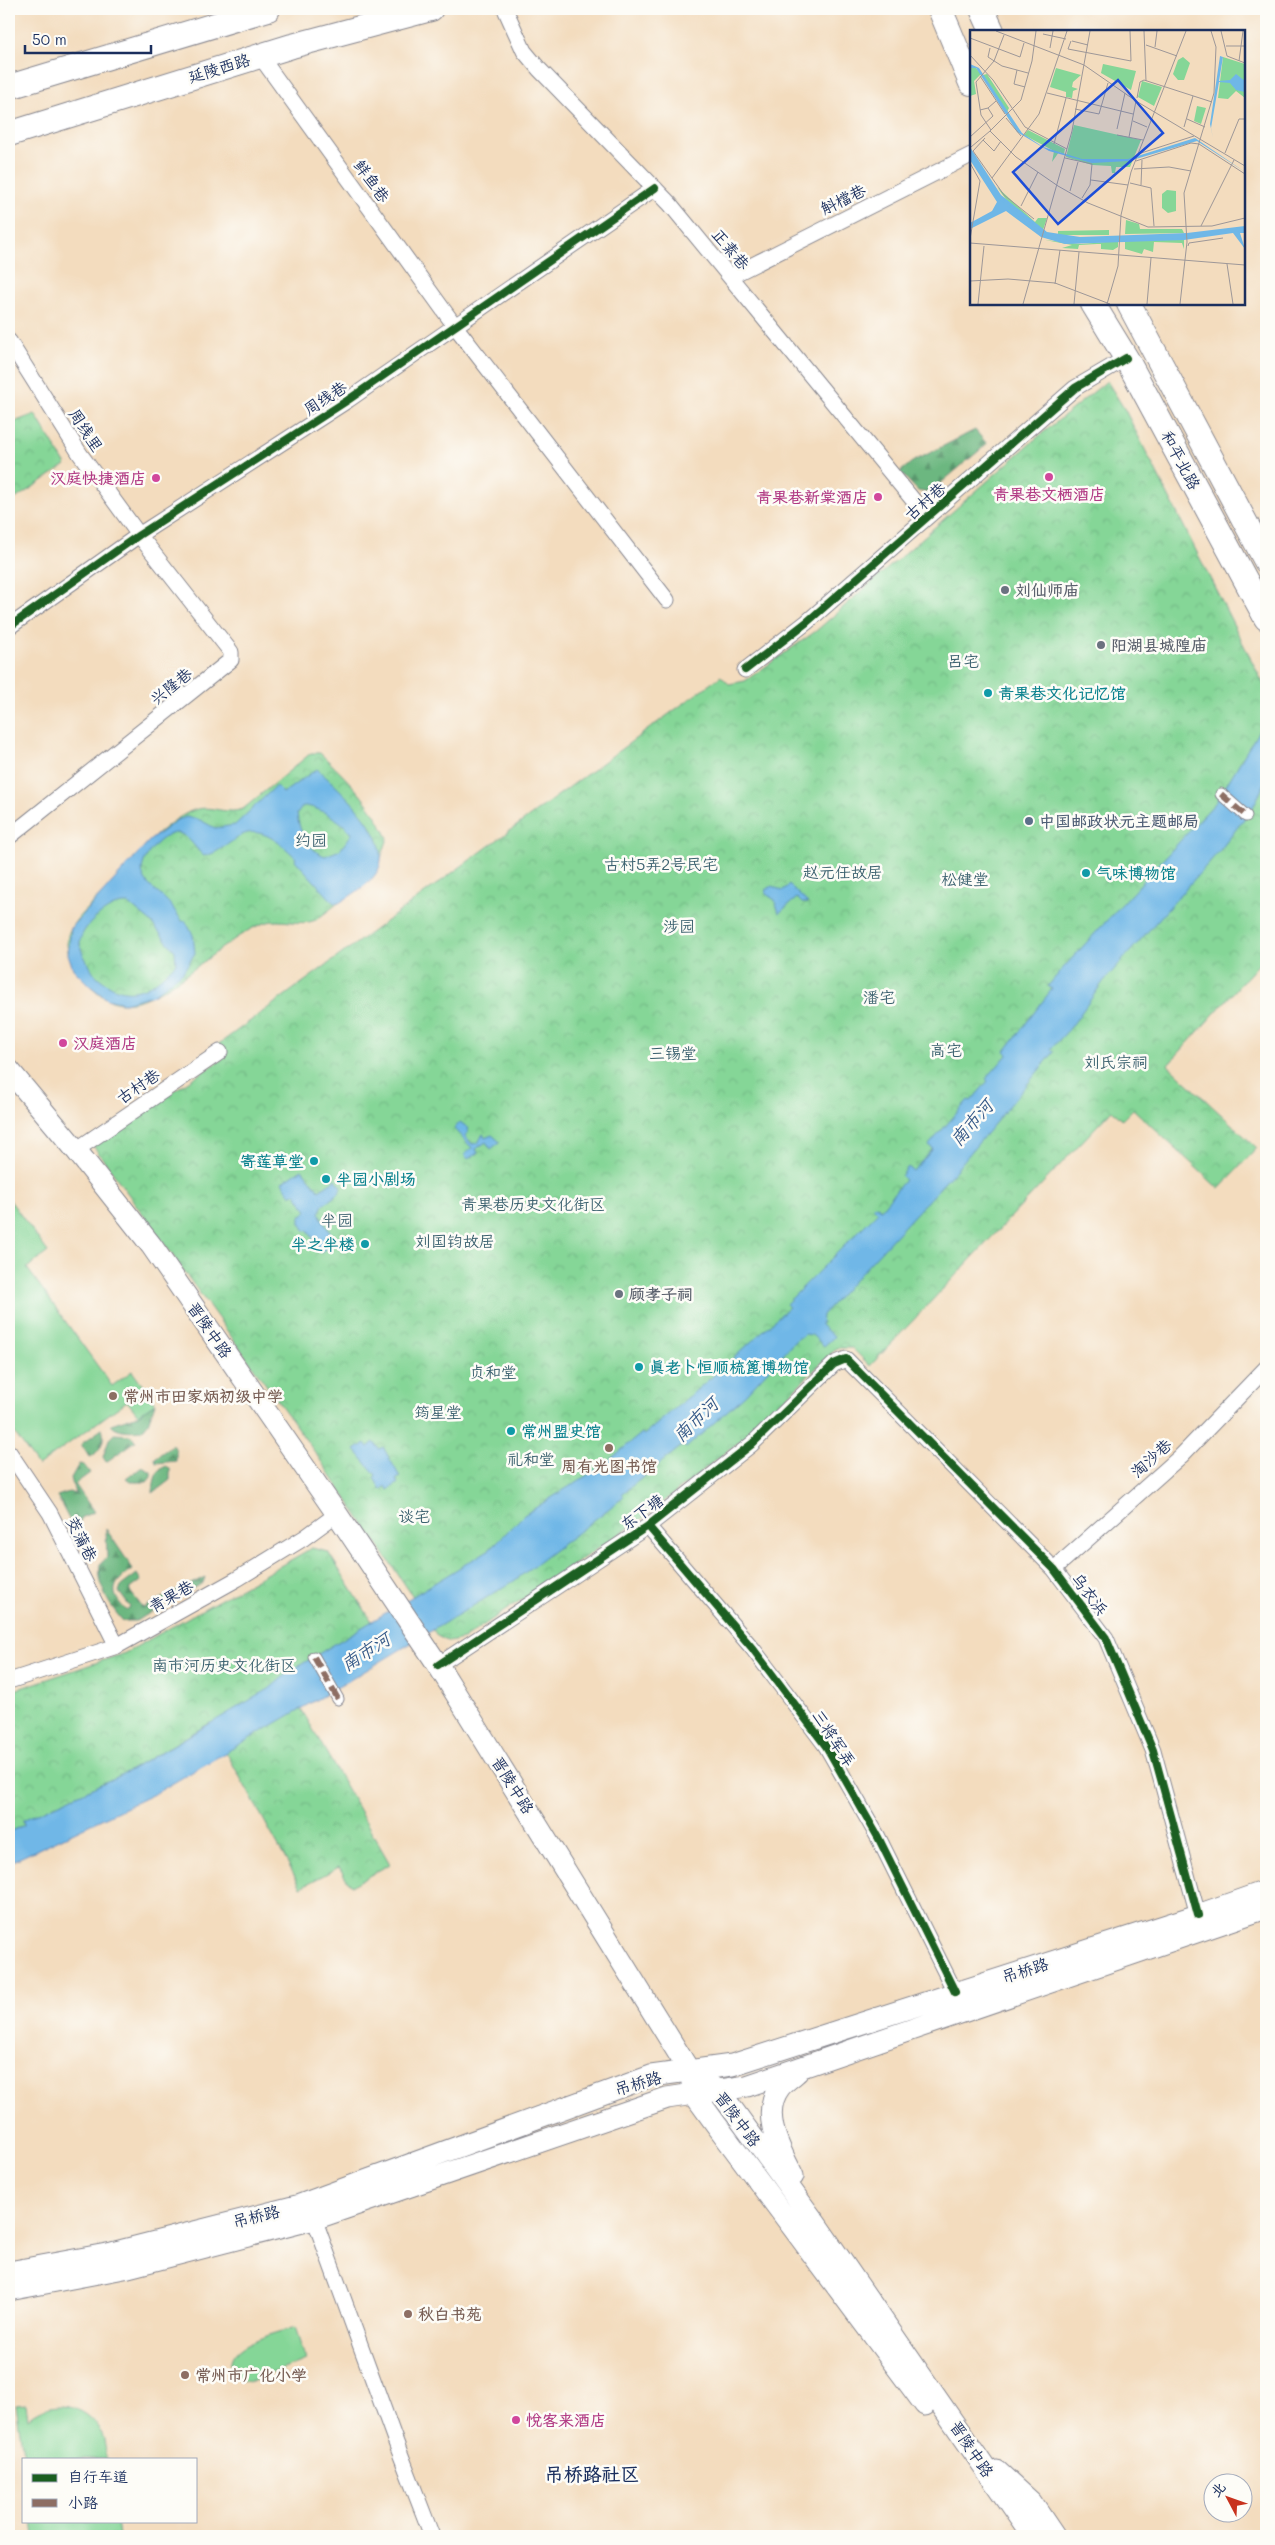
<svg xmlns="http://www.w3.org/2000/svg" width="1275" height="2545" font-family="Mali,'LXGW WenKai TC',sans-serif">
	<style>
		.grass { fill: #85d697; stroke: #50827a }
		.forest { fill: url(#forest-firs); stroke: #44736f }
		.park { fill: url(#park-crowns); stroke: #50827a }
		.water { fill: #6fb7e7; stroke: #4573a2; fill-rule: evenodd }
		.lines { fill: none; stroke-linecap: round; stroke-linejoin: round }
		.pedestrian-casing { stroke: #87868e; stroke-width: 13 }
		.minor-casing { stroke: #87868e; stroke-width: 17 }
		.secondary-casing { stroke: #87868e; stroke-width: 23 }
		.primary-casing { stroke: #87868e; stroke-width: 26 }
		.pedestrian { stroke: #fff; stroke-width: 11 }
		.minor { stroke: #fff; stroke-width: 15 }
		.secondary { stroke: #fff; stroke-width: 21 }
		.primary { stroke: #fff; stroke-width: 24 }
		.quiet { stroke: #8d6e63; stroke-width: 6; stroke-dasharray: 12 6; stroke-linecap: butt }
		.cycleway-casing { stroke: #fdfcf7; stroke-width: 11 }
		.cycleway { stroke: #1b5e20; stroke-width: 8 }
		.hotel-dot { fill: #d1479c; stroke: #fdfcf7; stroke-width: 2 }
		.worship-dot { fill: #6b7280; stroke: #fdfcf7; stroke-width: 2 }
		.culture-dot { fill: #0f9aa8; stroke: #fdfcf7; stroke-width: 2 }
		.service-dot { fill: #5c6f8a; stroke: #fdfcf7; stroke-width: 2 }
		.education-dot { fill: #8d6e63; stroke: #fdfcf7; stroke-width: 2 }
		.labels { text-anchor: middle; stroke-width: 5; stroke-linejoin: round; paint-order: stroke }
		.street-label { font-size: 16px; fill: #1b2f5e; stroke: #fdfcf7 }
		.hotel-label { font-size: 16px; font-weight: bold; fill: #b23c85; stroke: #fdfcf7; text-anchor: end }
		.worship-label { font-size: 16px; font-weight: bold; fill: #5b616d; stroke: #fdfcf7; text-anchor: start }
		.park-label { font-size: 16px; fill: #3b616f; stroke: #fdfcf7 }
		.culture-label { font-size: 16px; font-weight: bold; fill: #0d838f; stroke: #fdfcf7; text-anchor: start }
		.service-label { font-size: 16px; font-weight: bold; fill: #4e5e75; stroke: #fdfcf7; text-anchor: start }
		.education-label { font-size: 16px; font-weight: bold; fill: #785e54; stroke: #fdfcf7; text-anchor: start }
		.water-label { font-size: 18px; font-style: italic; fill: #345887; stroke: #fdfcf7 }
		.quarter-label { font-size: 19px; font-weight: bold; fill: #1b2f5e; stroke: #fdfcf7 }
		.inset-river { fill: none; stroke: #6fb7e7; stroke-width: 2.5 }
		.inset-road { fill: none; stroke: #9d9798; stroke-width: 1 }
		.view { fill: #1d4ed8; fill-opacity: 0.15; stroke: #1d4ed8; stroke-width: 2.5 }
		.inset-edge { fill: none; stroke: #1b2f5e; stroke-width: 2.5 }
	</style>
	<defs>
		<pattern id="forest-firs" width="22" height="20" patternUnits="userSpaceOnUse" patternTransform="scale(1.25)"><rect width="22" height="20" fill="#6cb780"/><path d="M5 1l3.5 6h-7zM16 11l3.5 6h-7z" fill="#58956c"/></pattern>
		<pattern id="park-crowns" width="20" height="18" patternUnits="userSpaceOnUse" patternTransform="scale(1.25)"><rect width="20" height="18" fill="#85d697"/><path d="M2 6a3 3 0 1 1 6 0M12 15a3 3 0 1 1 6 0" fill="none" stroke="#72b885"/></pattern>
	</defs>
	<rect width="100%" height="100%" fill="#fdfcf7"/>
	<filter id="ink" filterUnits="userSpaceOnUse"><feTurbulence type="fractalNoise" baseFrequency=".02" numOctaves="2"/><feDisplacementMap in="SourceGraphic" scale="10" xChannelSelector="R" yChannelSelector="G"/><feConvolveMatrix kernelMatrix="1 2 1 2 8 2 1 2 1" color-interpolation-filters="sRGB"/></filter>
	<filter id="wash" filterUnits="userSpaceOnUse"><feTurbulence type="fractalNoise" baseFrequency=".0096" numOctaves="4" result="noise"/><feDisplacementMap in="SourceGraphic" scale="20" xChannelSelector="R" yChannelSelector="G"/><feGaussianBlur stdDeviation="1.12" result="paint"/><feColorMatrix in="noise" values="0 0 0 0 0 0 0 0 0 0 0 0 0 0 0 0 0 1.4 0 .05"/><feComposite in="paint" operator="in"/></filter>
	<g filter="url(#wash)">
		<rect width="100%" height="100%" fill="#f3dcbe"/>
		<path class="grass" d="M9 1199 48 1252 27 1268 102 1372 112 1386 132 1371 155 1403 138 1415 127 1401 38 1466 9 1425Z
			M295 2327 306 2360 251 2382C242 2381 236 2380 232 2371 222 2344 276 2334 295 2327Z
			M26 2404 28 2418C54 2396 92 2405 104 2439 105 2445 106 2453 107 2459H24L16 2405Z
			M32 2521H117L119 2536H34Z"/>
		<path class="forest" d="M975 430 987 444 929 493 918 491 900 472 912 462Z
			M155 1403 148 1423 142 1430C132 1431 117 1432 111 1424L138 1415Z
			M102 1429C106 1440 100 1453 89 1457L81 1444Z
			M114 1434 130 1435 136 1441 106 1462 103 1457 109 1439Z
			M173 1445 176 1450V1461L156 1463 155 1458Z
			M79 1464 84 1465 90 1473 75 1484 94 1512 82 1517 75 1531 57 1496 69 1492 75 1494 71 1478Z
			M167 1466 170 1469V1480L153 1493C154 1481 155 1469 167 1466Z
			M142 1467 151 1472V1477L147 1482H130L126 1479Z
			M106 1529 133 1569C112 1583 108 1593 127 1611L130 1607 119 1592 121 1586 137 1574 141 1581 129 1590 143 1608 205 1577 203 1583 136 1621H123C109 1605 97 1586 100 1564L107 1558Z"/>
		<path class="park" d="M1107 381 1125 410 1266 689V956L1168 1065 1257 1148 1219 1189 1133 1109 1122 1120 1112 1110 870 1366 852 1348H837L749 1434 643 1518 463 1639 449 1642 437 1636 414 1598 314 1451 92 1144 224 1058 216 1046 721 676 729 684 745 681 816 631 1039 436Z
			M35 414 66 465 9 503V424Z
			M311 753H320C349 781 370 801 388 838L375 875 316 920C299 927 281 917 264 923 221 939 169 1001 124 1003 107 1004 92 988 81 976 70 965 62 943 71 928 78 915 94 902 104 892 130 864 154 829 189 812 210 802 223 816 243 809Z
			M312 1548 328 1552 373 1623 283 1677 390 1864 351 1886 339 1867 301 1887 210 1723 127 1772 23 1821 24 1825 9 1832V1692L125 1653Z"/>
		<path class="water" d="M1266 719V781L1253 807 1221 849 1103 982 1071 1027 1051 1049 1054 1052 956 1170 822 1315 821 1325 834 1337 824 1346 812 1335 805 1334 796 1340 745 1395 686 1448 683 1445 622 1494 624 1497 514 1581 345 1683 156 1793 9 1863V1832L24 1825 23 1820 127 1772 269 1689 289 1672 490 1549 524 1515 602 1466 642 1433 644 1435 727 1364 789 1307 786 1304 878 1212 873 1207 876 1205 881 1209 905 1180 901 1176 908 1167 913 1171 933 1149 929 1145 968 1100 971 1101 988 1081 986 1079 1008 1054 1005 1051 1052 989 1048 986 1064 967 1216 802Z
			M317 769C338 788 401 841 375 875 367 886 350 896 339 903H334L295 860 296 858C284 846 262 825 242 835 229 842 219 853 204 856 196 850 189 835 178 833 164 831 137 860 143 875 147 887 158 892 166 900 173 906 177 915 183 922L185 920 193 935 195 953 183 972 153 995 124 1003 107 999 89 985 73 969 68 954 71 928 149 841 177 820 186 817 200 820 215 828 235 825 276 786 283 793ZM303 806C316 805 346 823 352 834L340 850 325 856C308 850 299 832 297 814ZM129 904 150 921 175 951 176 963C157 984 134 1002 107 984 100 979 95 976 91 968 87 961 81 953 80 944 79 929 102 911 114 906 119 904 124 904 129 904Z
			M789 885 808 903H802L797 898 779 913 775 900 766 894V890L772 886 782 891Z
			M460 1122 467 1127 468 1132 465 1136 472 1144 478 1143 483 1134 485 1138 492 1135 500 1142 491 1149 486 1142 476 1149 478 1153 468 1159 464 1155 472 1148 454 1129Z
			M302 1169 319 1190 336 1179 341 1187 339 1193 323 1205 319 1213 333 1238 337 1240 321 1252 308 1230 305 1231 300 1223V1217L307 1211 295 1193 291 1195 282 1182Z
			M374 1442 379 1449 383 1447 400 1477 396 1480 398 1483 388 1490 386 1486 381 1490 374 1478 376 1475 355 1450 365 1443 368 1447Z"/>
	</g>
	<g filter="url(#ink)">
		<g class="lines">
			<g class="pedestrian-casing">
				<path id="pedestrian" d="M1221 794 1246 816
					M314 1657 338 1699"/>
			</g>
			<g class="minor-casing">
				<path id="minor" d="M505 9 524 51 539 69 670 204 927 517
					M260 56 455 326 667 600
					M731 276 971 155
					M9 341 80 454 139 535 231 652V660L9 837
					M9 627 139 535 348 400 655 188
					M745 670 807 622 1075 388 1126 358
					M76 1150 220 1052
					M9 1452 50 1513 117 1646
					M648 1526 753 1649 826 1746 878 1837 955 1992
					M1054 1569 1181 1456 1266 1368
					M438 1665 648 1526 752 1444 834 1364 846 1359 1054 1569 1106 1638 1153 1750 1198 1915
					M9 1681 117 1646 237 1579 304 1538 337 1514
					M311 2210 395 2440 432 2536"/>
			</g>
			<g class="secondary-casing">
				<path id="secondary" d="M9 1070 76 1150 151 1245 337 1514 438 1665 690 2072 720 2092 816 2224 1032 2536
					M692 2084 694 2094 715 2123 925 2405
					M793 2176C781 2151 759 2114 780 2087 785 2081 793 2076 798 2071
					M9 2272 112 2253 297 2206 651 2076 732 2065 1198 1915 1266 1891
					M9 2290 124 2268 314 2219 667 2098 747 2086 1266 1908
					M997 2471 1031 2502 1054 2536"/>
			</g>
			<g class="primary-casing">
				<path id="primary" d="M940 9 971 83
					M982 9 992 31
					M9 87 268 9
					M9 134 292 46 431 9
					M1093 304 1126 358 1266 618
					M1129 304 1266 561"/>
			</g>
			<use href="#pedestrian" class="pedestrian"/>
			<use href="#minor" class="minor"/>
			<use href="#secondary" class="secondary"/>
			<use href="#primary" class="primary"/>
			<path class="quiet" d="M1221 794 1246 816
				M314 1657 338 1699"/>
			<g class="cycleway-casing">
				<path id="cycleway" d="M9 627 139 535 348 400 655 188
					M745 670 807 622 1075 388 1126 358
					M648 1526 753 1649 826 1746 878 1837 955 1992
					M438 1665 648 1526 752 1444 834 1364 846 1359 1054 1569 1106 1638 1153 1750 1198 1915"/>
			</g>
			<use href="#cycleway" class="cycleway"/>
		</g>
	</g>
	<g class="hotel-dot">
		<circle cx="1049" cy="477" r="5"/>
		<circle cx="156" cy="478" r="5"/>
		<circle cx="878" cy="497" r="5"/>
		<circle cx="63" cy="1043" r="5"/>
		<circle cx="516" cy="2420" r="5"/>
	</g>
	<g class="worship-dot">
		<circle cx="1005" cy="590" r="5"/>
		<circle cx="1101" cy="645" r="5"/>
		<circle cx="619" cy="1294" r="5"/>
	</g>
	<g class="culture-dot">
		<circle cx="988" cy="693" r="5"/>
		<circle cx="1086" cy="873" r="5"/>
		<circle cx="314" cy="1161" r="5"/>
		<circle cx="326" cy="1179" r="5"/>
		<circle cx="365" cy="1244" r="5"/>
		<circle cx="639" cy="1367" r="5"/>
		<circle cx="511" cy="1431" r="5"/>
	</g>
	<circle class="service-dot" cx="1029" cy="821" r="5"/>
	<g class="education-dot">
		<circle cx="113" cy="1396" r="5"/>
		<circle cx="609" cy="1448" r="5"/>
		<circle cx="408" cy="2314" r="5"/>
		<circle cx="185" cy="2375" r="5"/>
	</g>
	<g class="labels">
		<g class="street-label">
			<text transform="translate(219 68) rotate(-17)" y="6">延陵西路</text>
			<text transform="translate(372 181) rotate(54)" y="6">鲜鱼巷</text>
			<text transform="translate(843 199) rotate(-26)" y="6">斛檔巷</text>
			<text transform="translate(731 249) rotate(50)" y="6">正素巷</text>
			<text transform="translate(325 398) rotate(-33)" y="6">周线巷</text>
			<text transform="translate(86 430) rotate(57)" y="6">周线里</text>
			<text transform="translate(1181 460) rotate(62)" y="6">和平北路</text>
			<text transform="translate(925 501) rotate(-41)" y="6">古村巷</text>
			<text transform="translate(171 686) rotate(-39)" y="6">兴隆巷</text>
			<text transform="translate(138 1086) rotate(-34)" y="6">古村巷</text>
			<text transform="translate(210 1330) rotate(55)" y="6">晋陵中路</text>
			<text transform="translate(1151 1458) rotate(-42)" y="6">淘沙巷</text>
			<text transform="translate(642 1512) rotate(-36)" y="6">东下塘</text>
			<text transform="translate(82 1539) rotate(63)" y="6">茭蒲巷</text>
			<text transform="translate(1090 1594) rotate(53)" y="6">乌衣浜</text>
			<text transform="translate(171 1596) rotate(-29)" y="6">青果巷</text>
			<text transform="translate(834 1738) rotate(57)" y="6">三将军弄</text>
			<text transform="translate(513 1785) rotate(58)" y="6">晋陵中路</text>
			<text transform="translate(1025 1970) rotate(-18)" y="6">吊桥路</text>
			<text transform="translate(638 2083) rotate(-16)" y="6">吊桥路</text>
			<text transform="translate(738 2119) rotate(53)" y="6">晋陵中路</text>
			<text transform="translate(256 2216) rotate(-14)" y="6">吊桥路</text>
			<text transform="translate(972 2449) rotate(56)" y="6">晋陵中路</text>
		</g>
		<g class="hotel-label">
			<text x="146" y="484">汉庭快捷酒店</text>
			<text x="1049" y="500" text-anchor="middle">青果巷文栖酒店</text>
			<text x="868" y="503">青果巷新棠酒店</text>
			<text x="73" y="1049" text-anchor="start">汉庭酒店</text>
			<text x="526" y="2426" text-anchor="start">悦客来酒店</text>
		</g>
		<g class="worship-label">
			<text x="1015" y="596">刘仙师庙</text>
			<text x="1111" y="651">阳湖县城隍庙</text>
			<text x="629" y="1300">顾孝子祠</text>
		</g>
		<g class="park-label">
			<text x="963" y="667">吕宅</text>
			<text x="311" y="846">约园</text>
			<text x="661" y="870">古村5弄2号民宅</text>
			<text x="843" y="878">赵元任故居</text>
			<text x="965" y="885">松健堂</text>
			<text x="679" y="932">涉园</text>
			<text x="879" y="1003">潘宅</text>
			<text x="946" y="1056">高宅</text>
			<text x="673" y="1059">三锡堂</text>
			<text x="1116" y="1068">刘氏宗祠</text>
			<text x="533" y="1210">青果巷历史文化街区</text>
			<text x="337" y="1226">半园</text>
			<text x="455" y="1247">刘国钧故居</text>
			<text x="493" y="1378">贞和堂</text>
			<text x="438" y="1418">筠星堂</text>
			<text x="531" y="1465">礼和堂</text>
			<text x="414" y="1522">谈宅</text>
			<text x="224" y="1671">南市河历史文化街区</text>
		</g>
		<g class="culture-label">
			<text x="998" y="699">青果巷文化记忆馆</text>
			<text x="1096" y="879">气味博物馆</text>
			<text x="304" y="1167" text-anchor="end">寄莲草堂</text>
			<text x="336" y="1185">半园小剧场</text>
			<text x="355" y="1250" text-anchor="end">半之半楼</text>
			<text x="649" y="1373">真老卜恒顺梳篦博物馆</text>
			<text x="521" y="1437">常州盟史馆</text>
		</g>
		<g class="service-label">
			<text x="1039" y="827">中国邮政状元主题邮局</text>
		</g>
		<g class="education-label">
			<text x="123" y="1402">常州市田家炳初级中学</text>
			<text x="609" y="1472" text-anchor="middle">周有光图书馆</text>
			<text x="418" y="2320">秋白书苑</text>
			<text x="195" y="2381">常州市广化小学</text>
		</g>
		<g class="water-label">
			<text transform="translate(972 1123) rotate(-49)" y="6">南市河</text>
			<text transform="translate(696 1420) rotate(-44)" y="6">南市河</text>
			<text transform="translate(366 1652) rotate(-33)" y="6">南市河</text>
		</g>
		<g class="quarter-label">
			<text x="592" y="2481">吊桥路社区</text>
		</g>
	</g>
	<g transform="translate(970 30)">
		<rect width="275" height="275" fill="#f3dcbe"/>
		<path d="M213 27 220 33 214 50H208L203 44 208 30ZM227 76 236 78 231 94 224 91ZM197 160 206 161V181L198 183 192 178V164Z" fill="#85d697"/>
		<path d="M253 27 275 34V68L266 61 258 69 248 68ZM133 34 166 41 161 60 131 43ZM5 37 11 44 4 51 6 64 0 66 1 38ZM86 38 111 45 103 52 102 57 108 59 103 61 102 68 96 67V62L80 57ZM17 44 39 78 37 82 13 45ZM172 51 192 57 184 76 168 67ZM104 95 171 110 160 137H146L145 143H142L141 136 122 135 96 127ZM58 100 95 119 94 124 89 122 82 132 84 121 54 105ZM27 157 65 192 68 188H77L73 200 37 171ZM156 190 169 194 170 199H212L214 203 155 204ZM139 200V205H88V201ZM195 209 214 210V219L212 213 184 212 183 222 174 219 172 224 155 219V211ZM75 210 111 214 148 211V217L143 220 131 219V214H127L109 215 108 219 92 218 102 215Z" fill="#85d697"/>
		<path d="M250 26 253 27 249 51 260 50 266 44 275 51V62L266 60 260 53 249 52 241 98 243 108 240 94ZM0 34 9 38 52 103 73 117 112 129H158L225 108 275 142 227 111 159 131 122 133 79 121 47 102 6 38H1L0 50ZM0 117 31 165 77 202 110 207 217 203 275 196V203H270L275 219 263 203 214 210 95 214 71 207 36 181 0 199V193L22 181 27 172 0 130Z" fill="#6fb7e7"/>
		<path class="inset-river" d="M0 123 28 167 71 203M75 205 110 211 147 208M151 208 212 207 275 199"/>
		<path class="inset-road" d="M26 1 114 35 166 71 275 136M174 1 176 51M251 1 257 26 275 33M73 4 96 9M0 8 50 27 54 13M101 11 98 19 161 31 160 1M102 11 118 15M176 15 207 26M256 16H275M185 17 187 1M20 18 18 27 32 36 58 43M80 18 83 1M0 25 23 50 55 97 97 119M269 31 273 1M47 40 44 54 55 57M10 46 35 84M77 63 163 84M167 68 170 52 174 50 242 72M105 79 129 84 138 53M10 80 18 78 26 71M36 88 51 106M217 89 235 97M163 91 177 97M214 97 223 66M147 99 155 63M21 100 11 85 6 52 24 31 34 5M20 101 51 70 62 31 66 1M147 105 173 110M0 107 23 86 18 78M159 107 166 71M13 110 24 121 31 111M84 114 96 68M229 114 275 144M1 117 20 101 46 127 88 156 118 173 178 197 242 196 275 188M3 121 34 165 64 189M3 121 15 108M255 123 269 89H275M168 124 224 106M95 128 122 134 120 155 112 168M166 131 221 113 229 114M0 133 10 151 0 209M164 139 199 137 221 141M22 148 69 84 97 1M121 150 158 155M160 153 181 158 184 196M171 155 172 130M100 161 108 132M51 176 68 142M231 196 264 130M0 213 275 235M218 216 219 213 253 208M257 234 263 274M0 251 38 249 85 253 140 274M85 254 90 220M8 274 14 216M53 274 102 101 120 1M104 274 109 222M137 274 148 236 151 185 161 142 216 1M177 274 181 228M210 274 217 212 214 163 244 63 246 17 241 1"/>
		<path class="view" d="M148 50 193 103 88 194 43 142Z"/>
		<rect width="275" height="275" class="inset-edge"/>
	</g>
	<rect width="1275" height="2545" fill="none" stroke="#fdfcf7" stroke-width="30"/>
	<rect x="22" y="2458" width="175" height="65" fill="#fdfcf7" stroke="#a3aaba"/>
	<rect x="32" y="2474" width="25" height="8" fill="#1b5e20" stroke="#a3aaba"/>
	<text x="68" y="2482" font-size="15" fill="#1b2f5e">自行车道</text>
	<rect x="32" y="2499" width="25" height="8" fill="#8d6e63" stroke="#a3aaba"/>
	<text x="68" y="2508" font-size="15" fill="#1b2f5e">小路</text>
	<g transform="translate(1228 2498) rotate(311)"><circle r="24" fill="#fdfcf7" stroke="#a3aaba"/>
	<path d="M0-4L9 19L0 12L-9 19Z" fill="#c8321e"/>
	<text y="-8" font-size="14" font-weight="bold" text-anchor="middle" fill="#1b2f5e">北</text>
	</g>
	<path d="M25 45v8h126v-8" fill="none" stroke="#1b2f5e" stroke-width="2.5"/>
	<text x="32" y="45" font-size="15" fill="#1b2f5e" stroke="#fdfcf7" stroke-width="4" paint-order="stroke">50 m</text>
</svg>
